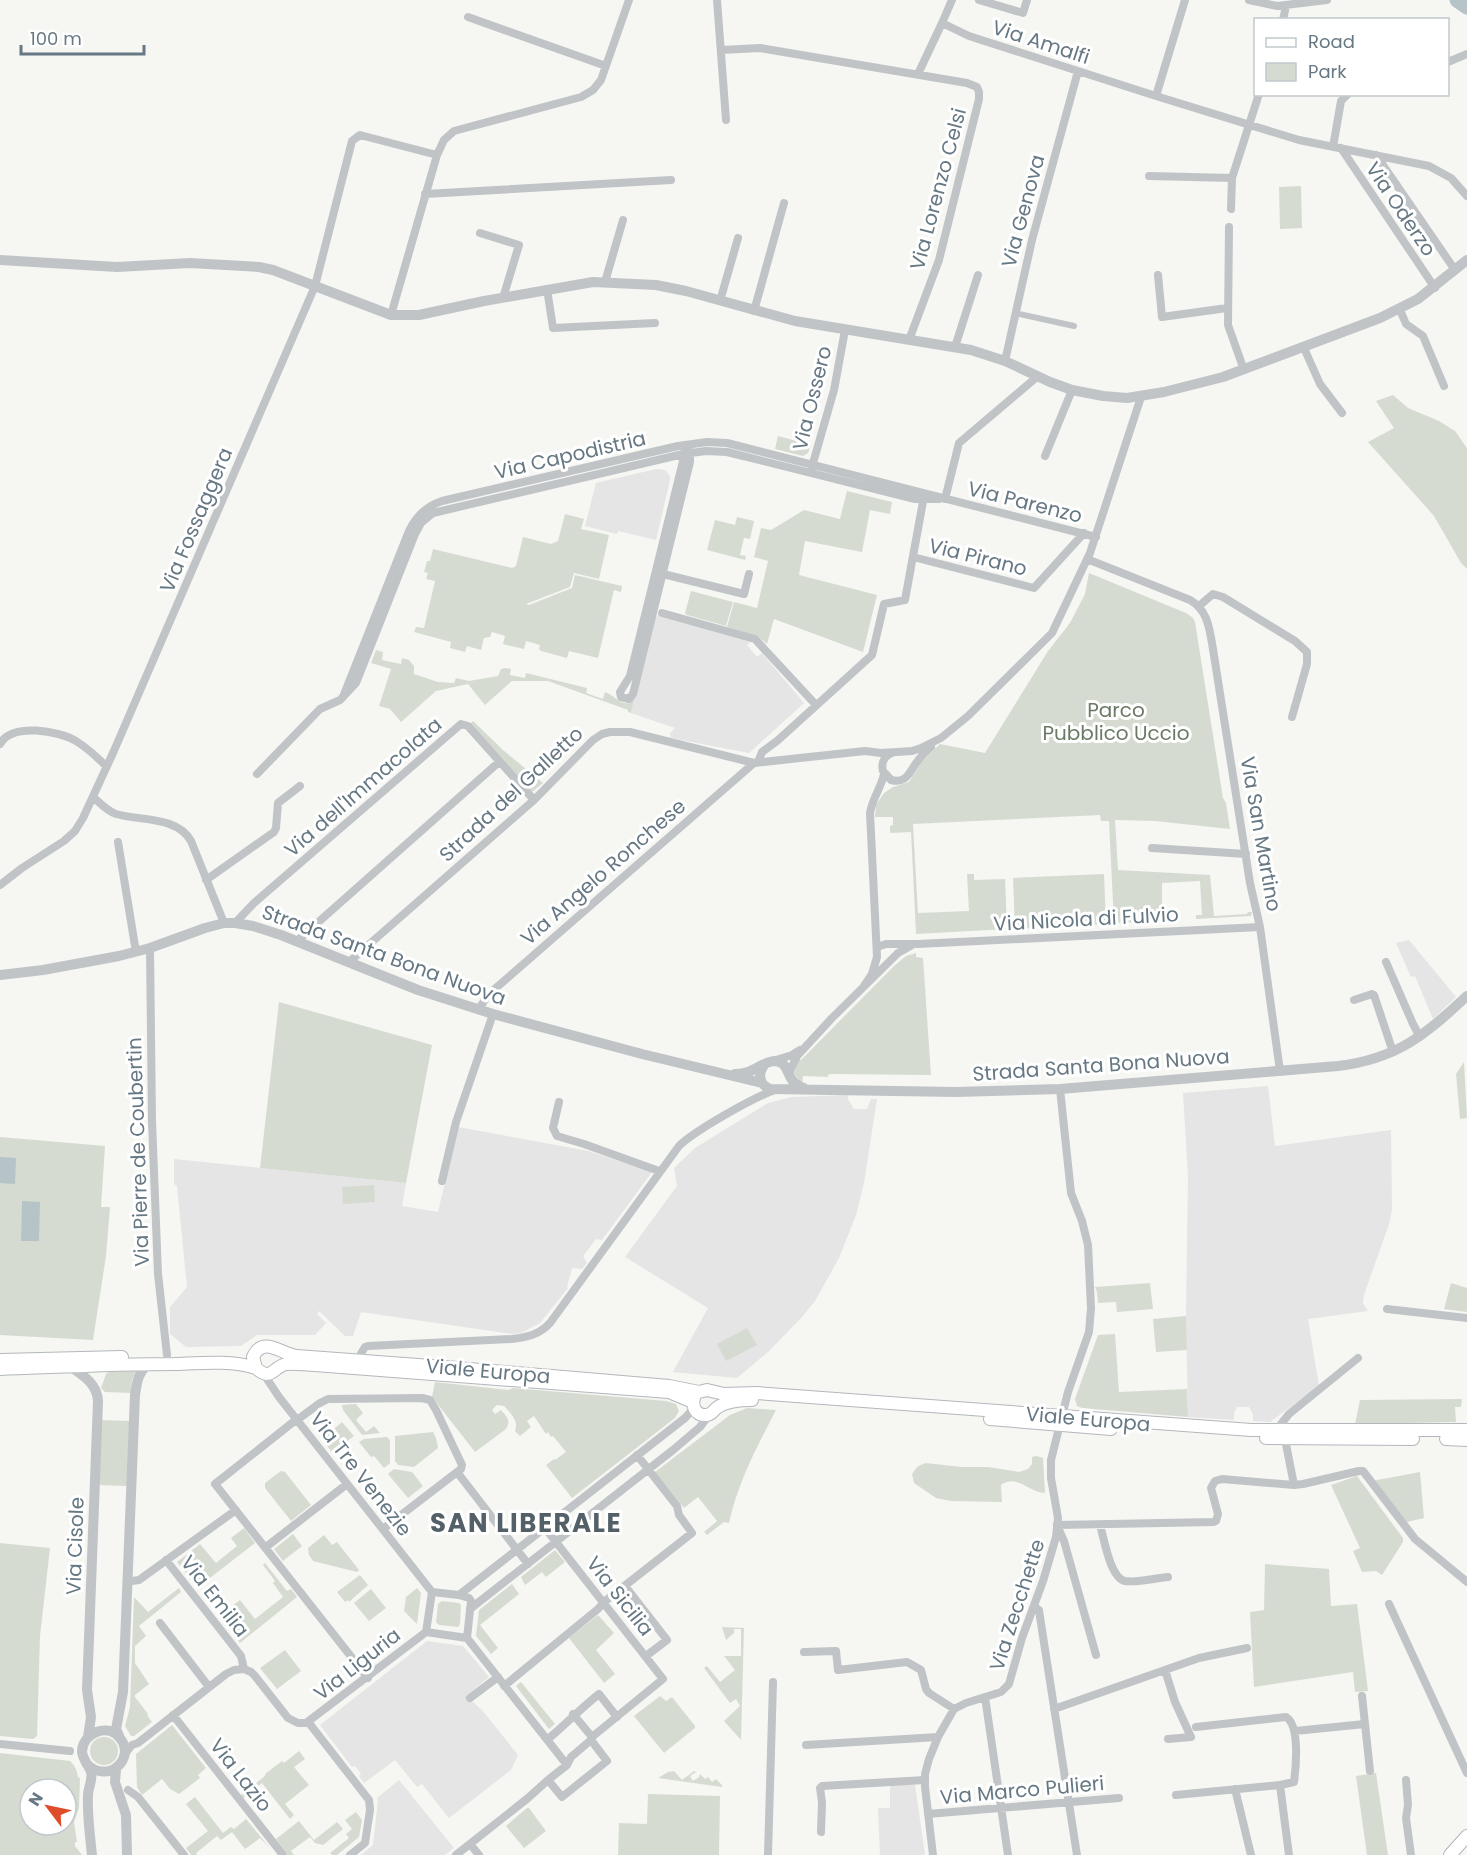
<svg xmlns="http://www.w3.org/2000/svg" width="1467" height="1855" font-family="Poppins,sans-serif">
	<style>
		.built { fill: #e4e5e4 }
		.green { fill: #d6dbd2; fill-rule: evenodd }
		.water { fill: #b6c3c7 }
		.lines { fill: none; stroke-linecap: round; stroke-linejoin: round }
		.river { stroke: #b6c3c7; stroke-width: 15 }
		.secondary-casing { stroke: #b2b8bc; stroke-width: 14 }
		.primary-casing { stroke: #b1b6ba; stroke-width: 14 }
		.pedestrian { stroke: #c0c4c7; stroke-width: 6 }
		.minor { stroke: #c0c4c7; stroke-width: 8 }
		.tertiary { stroke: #c0c4c7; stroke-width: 10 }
		.secondary { stroke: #fff; stroke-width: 12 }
		.primary { stroke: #fff; stroke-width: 12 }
		.labels { text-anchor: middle; stroke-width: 6; stroke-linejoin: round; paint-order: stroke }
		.street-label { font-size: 20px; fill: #667883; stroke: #fff }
		.park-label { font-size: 20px; fill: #6a7a65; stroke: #fff }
		.district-label { font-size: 26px; font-weight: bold; letter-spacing: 1.5px; fill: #546068; stroke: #fff }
	</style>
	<rect width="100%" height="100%" fill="#f6f6f3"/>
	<path class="built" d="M656 469 665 470 670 476V480L656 540 618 531 617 534 585 526 596 483Z
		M655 615 752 640 747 645 757 657 762 653 804 703 749 753 671 738 670 733 675 728 631 713Z
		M1409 940 1456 997 1433 1019 1415 976 1411 977 1396 943Z
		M1268 1086 1275 1146 1391 1130 1392 1210 1389 1224 1364 1295 1363 1303 1368 1311 1308 1319 1319 1386 1270 1422 1253 1421V1414L1249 1407H1237L1234 1413V1420L1188 1417 1186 1316 1188 1176 1183 1093Z
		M848 1095V1099L854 1109H867L871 1099H877L864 1183 856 1215 839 1258 815 1301 802 1317 768 1352 737 1378 673 1372 708 1308 625 1257 677 1186 674 1168 695 1148 768 1103 792 1097Z
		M458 1127 588 1151 652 1172 602 1240 596 1239 583 1256 587 1263 582 1269 572 1268 567 1287 568 1288 540 1323 521 1333 512 1334 361 1312 353 1336H345L319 1311 317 1314 326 1323 315 1335H257L241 1346 186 1347 170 1334V1307L187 1287 177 1186 174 1184V1159L406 1183 402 1206 438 1212Z
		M427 1641 463 1646 489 1677 466 1696 482 1710 518 1755 511 1770 449 1818 422 1784 417 1787 395 1760 364 1783 359 1776 361 1774 355 1766 352 1767 320 1725Z
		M399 1780 454 1848 445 1855H361L373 1845 378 1800 377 1798Z
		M890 1785H915L925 1855H880L878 1808H890Z"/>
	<path class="green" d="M1301 186 1302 228 1280 229 1279 187Z
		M1393 395 1408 408 1439 421 1455 431 1467 448V569L1461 563 1434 516 1368 442 1394 428 1376 401Z
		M778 436 811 445 808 453 803 456 775 449Z
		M847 491 892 502 890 514 870 510 862 552 805 541 799 575 877 595 863 652 774 619 767 644 759 637 727 627 734 602 757 608 768 561 754 557 761 528 771 530 804 510 840 519Z
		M565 514 584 519 581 529 609 535 599 579 574 573 570 587 526 604 529 605 572 588 575 575 622 586 621 592 614 590 598 658 569 651 567 658 541 651 539 649 540 645 526 641 524 649 503 644 505 636 492 632 490 637 484 638 481 650 467 646 465 652 450 648 451 642 414 632 416 627 424 628 435 581 426 579 428 573 424 572 427 561H430L433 549 512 568 516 566 523 537 551 544 558 541Z
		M737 517 754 521 750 539 744 538 740 555 746 556 745 560 707 550 715 520 735 525Z
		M1089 573 1186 613 1193 618 1195 622 1223 798 1226 803 1230 829 1155 821 1115 820 1118 870 1210 875 1214 916 1247 914 1248 912H1252L1251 916 1196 919V915H1202L1200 881 1162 883V916H1169V921L1114 923 1109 821H1101L1100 815 913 824 918 913 969 911 967 874H974V880L1005 879 1007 929 916 934 911 832 890 833V826L893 825V817H875L876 805 884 793 893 787 909 782 923 760 940 744 985 753 1048 651 1070 623 1085 594Z
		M691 591 733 602 726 626 687 615 685 613Z
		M376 650 383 652 382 660 401 664 402 658 409 660 414 666V674L438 682 454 683 456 678 469 681 498 676 501 669 505 668 511 669 510 675 525 678 526 673 587 688 586 693 603 699 605 692C614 695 620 705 630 703L636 692 631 713 628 712V710L548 681H512L485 705 468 684 436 691 401 722 390 709 379 706 391 669 371 663Z
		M473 721 503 750 543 783 532 792 470 724Z
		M1104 874 1106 924 1015 929 1013 878Z
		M916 953V957L923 958 931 1075 832 1074 827 1075 829 1077 803 1076 802 1085 794 1073 799 1059 801 1060 894 966 906 956Z
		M279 1002 432 1045 406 1183 260 1168Z
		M1464 1062 1467 1118 1460 1119 1456 1074Z
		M0 1137 105 1146 101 1207H110L106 1256 93 1340 0 1335Z
		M374 1185 375 1202 343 1204 342 1187Z
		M1150 1283 1153 1309 1117 1312 1116 1302 1098 1303 1097 1292 1095 1287Z
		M1451 1283 1467 1288V1312L1444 1309Z
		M1186 1316 1187 1350 1156 1352 1153 1319Z
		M747 1328 757 1345 726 1361 717 1344Z
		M1115 1334 1119 1392 1187 1389 1188 1417 1082 1408 1077 1406 1075 1399 1098 1335Z
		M136 1371 132 1380 131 1393 105 1392 101 1388 106 1374 109 1372Z
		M435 1382 508 1390 513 1388 666 1401 676 1404 679 1411 675 1418 572 1498 546 1465 554 1459 555 1460 566 1452 553 1436 551 1437 548 1432 546 1434 534 1416 527 1421 531 1427 520 1436 515 1431C519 1420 511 1414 504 1406L497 1405 492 1410 495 1414 501 1410C507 1417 511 1420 506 1429L475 1452 432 1397Z
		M1462 1399 1461 1407H1455L1456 1422 1355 1424 1360 1400Z
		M356 1404 363 1413 356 1420 366 1432 374 1426 380 1433 362 1435 343 1410 342 1405Z
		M747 1408 776 1410C757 1447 738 1482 729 1523L724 1522 707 1535 704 1532 717 1521 698 1497 684 1508 655 1472 730 1415Z
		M100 1420 130 1421 127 1486 98 1485Z
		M342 1422 354 1436 346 1442 347 1445 334 1455 322 1439Z
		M433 1432 436 1438 438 1448 414 1467 398 1465 395 1461V1436Z
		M387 1437 390 1440V1463L384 1468 374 1456 371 1457 359 1442 364 1439Z
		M1037 1456 1043 1458 1045 1493C1029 1493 1016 1473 1001 1485L1002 1502 951 1501 936 1498 914 1483 912 1474 917 1467 925 1463 962 1467H988L1019 1472 1028 1469 1032 1464V1457Z
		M394 1469 412 1472 423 1486 408 1498 388 1474Z
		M281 1471 285 1472 311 1505 291 1521 265 1488V1483Z
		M1420 1472 1424 1518 1403 1523 1372 1481Z
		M1357 1476 1403 1538V1542L1382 1575 1376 1571 1362 1572 1353 1551 1360 1548 1331 1485Z
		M244 1528 255 1543 197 1588 177 1562 200 1544 216 1563 237 1546 231 1538Z
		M293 1534 302 1546 283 1561 274 1549Z
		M324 1535 332 1545 337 1542 359 1570 357 1572 313 1561 309 1555 308 1548Z
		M0 1543 50 1548 40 1636 37 1736 33 1739 0 1736Z
		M555 1550 565 1562 546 1577 542 1572 525 1585 521 1577Z
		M265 1563 287 1591 291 1589 297 1597 240 1643 220 1615 240 1600 255 1619 283 1597 273 1583 275 1581 263 1565Z
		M1265 1564 1329 1569 1331 1606 1357 1604 1368 1691 1355 1692 1353 1672 1254 1687 1250 1612 1264 1610Z
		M360 1575 368 1585 349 1602 348 1600 345 1602 337 1592Z
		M512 1584 519 1594 480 1625 498 1648 491 1654 476 1636 479 1610Z
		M179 1588 181 1592 139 1626 146 1636 135 1646V1663L149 1684 135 1695V1697L148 1714 147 1715 152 1722 134 1736H131L125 1726 130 1707 134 1598H135L148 1612Z
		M417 1588 421 1593 417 1624 404 1611 406 1597Z
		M371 1589 386 1608 369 1621 354 1603Z
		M442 1601 459 1603 461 1605 460 1624 458 1627 439 1625 436 1622 438 1604Z
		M598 1615 614 1633 596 1650 615 1674 604 1683 569 1638Z
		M722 1627 744 1628 741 1740 724 1721 740 1706 736 1699 730 1703 704 1668 707 1666 720 1682 735 1670 724 1656H741V1629H734V1633L726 1640Z
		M380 1637 390 1649 367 1667 360 1658 376 1645 377 1640Z
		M285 1650 301 1671 277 1689 260 1668Z
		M521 1682 555 1724 549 1729 516 1686Z
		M660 1696 666 1701 672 1697 695 1726V1728L664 1753 634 1716Z
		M172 1725 206 1768 198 1775 200 1778 179 1794 170 1789 162 1779 142 1795 137 1787 136 1754Z
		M90 1751a14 14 0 1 1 28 0a14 14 0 1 1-28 0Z
		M299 1751 305 1759 294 1767 309 1785 285 1804 294 1815 290 1819 262 1783 243 1798 241 1795 265 1776V1774L282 1761 284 1763Z
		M0 1753 70 1761C75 1766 77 1770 78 1777L80 1778 79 1808 74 1822 77 1842H75V1846L82 1855H0ZM30 1789H66V1825H30Z
		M674 1771 682 1780 694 1771 696 1772 690 1776 693 1781 699 1777 700 1774 705 1779 708 1777 712 1782 716 1779 722 1785V1787L658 1778 668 1772Z
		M1376 1773 1388 1855H1367L1356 1776Z
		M648 1794 720 1796 719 1855H618L619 1823 647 1824Z
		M195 1797 223 1833 231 1827 234 1829 246 1819 270 1848 260 1838 245 1849 232 1832 221 1840 217 1836 196 1853 197 1855H191L186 1848 208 1831 186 1804Z
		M527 1808H529L546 1831 524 1848 506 1826Z
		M356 1812 362 1820 359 1837 337 1855H332L330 1853 349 1838 346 1834 352 1829 345 1820Z
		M299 1821 314 1840 337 1822 343 1829 323 1845 315 1843 310 1837 291 1851 294 1855H288L276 1839Z"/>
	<path class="water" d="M0 1157 16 1158 15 1184 0 1183Z
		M22 1201 40 1202 39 1241H21Z"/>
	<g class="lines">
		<path class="river" d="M1457 0 1467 7"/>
		<g class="secondary-casing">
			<path id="secondary" d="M0 1360 122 1357
				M0 1369C58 1367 116 1364 174 1364 202 1363 230 1360 256 1368
				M695 1395C691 1404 694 1416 707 1415 713 1414 714 1409 718 1407 727 1401 742 1400 752 1400
				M693 1402 669 1392 315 1365C306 1365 295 1363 286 1364 273 1367 271 1382 256 1368L253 1357C263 1335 281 1354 297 1356L458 1368 669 1386 699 1392 707 1390 724 1394 756 1393 1251 1430H1467
				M990 1419 1111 1429
				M1266 1438 1413 1439
				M1446 1439 1467 1440"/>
		</g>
		<g class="primary-casing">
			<path id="primary" d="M1450 1855 1467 1836"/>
		</g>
		<path class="pedestrian" d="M1015 313 1074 326"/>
		<path class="minor" d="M717 0 726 120
			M952 0 942 23 969 36 1156 96 1299 140 1429 166 1451 178 1467 196
			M979 0 1023 13 1027 0
			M1249 0 1277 6 1327 0
			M468 17 606 66
			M1283 20 1286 6
			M721 50 760 48 967 83 977 87 979 92V99L939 260 909 340
			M1448 62 1467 54
			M918 74 942 23
			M1156 96 1185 0
			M1333 147 1341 101 1348 94
			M1341 148 1435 288
			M1376 155 1455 270
			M1149 176 1232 178
			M425 194 671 180
			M1231 209 1232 178 1259 94
			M1229 227 1228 325 1244 370
			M480 233 519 245 503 298
			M1158 275 1162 317 1227 308
			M605 282 623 220
			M547 289 553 328 655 323
			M720 301 738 238
			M1400 310 1406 324 1423 336 1444 386
			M754 311 784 203
			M391 315 437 155 444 140 454 131 581 97 593 90 601 80 629 0
			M955 347 978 275
			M1304 348 1320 384 1342 413
			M1005 361 1032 240 1078 71
			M687 445 690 452V462L633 694 629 699 621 697 620 692 630 676Z
			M1045 456 1072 390
			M811 470 834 390 845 330
			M945 499 959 443 1038 376
			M913 557 1034 588 1084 533
			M1087 559 1190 600C1207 610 1209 626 1212 643L1250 883 1260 927 1280 1071
			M659 573 744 594 749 574
			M1199 606 1213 594 1223 597 1295 641 1307 652V664L1292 717
			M662 613 755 639 816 705
			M343 697 409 531C416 516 427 506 442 501L678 446 707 442 727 443 1096 537
			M0 744C12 722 59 731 76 741 87 748 97 757 106 766
			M892 753C884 756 881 763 883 771L891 780C907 784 909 772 917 762 921 756 926 751 931 747
			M758 762 762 752 777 741 872 655 884 604 905 600 924 496
			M257 774 320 709 340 700 356 683 415 534 421 523 433 513 683 454 706 451 727 452 915 499H939
			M93 797C100 803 107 811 116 814 140 821 177 816 191 841L224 923
			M118 842 136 952
			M1152 848 1246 854
			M206 880 274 832 276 828 278 803 300 786
			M0 885 22 868 64 841 75 831 83 818 113 753 315 286 352 141 360 135 437 155
			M235 923 254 903 461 724 468 726 534 800
			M297 941 499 762
			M877 947 886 944H918L1260 927
			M150 948 152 1121 158 1274 167 1355
			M349 962 534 800 593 740 602 734 610 732H630L754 763 865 751 881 753 912 751 921 748 941 738 968 716 1052 633 1090 553 1141 397
			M1386 962 1413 1024 1420 1037
			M864 986 872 974 877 957 870 813C872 799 881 788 884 774
			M1354 1000 1372 994 1374 995 1393 1052
			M478 1010 489 994 754 763
			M773 1061 792 1055 800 1050
			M789 1073 797 1056 832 1018 898 953 912 945
			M559 1102 553 1128 557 1136 584 1144 659 1171
			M442 1181 456 1122 493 1014
			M1387 1309 1467 1318
			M357 1360 365 1347 368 1346 512 1339C527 1337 539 1335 550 1323L679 1146C694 1131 754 1097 775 1090
			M263 1373 279 1397 432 1592
			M297 1419 215 1484 368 1678
			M297 1420 320 1403 328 1399 422 1398 430 1400 436 1410 462 1465 461 1469 383 1529
			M1279 1430 1281 1424 1289 1414 1358 1358
			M457 1472 528 1564
			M1294 1485 1303 1484 1359 1471H1363L1415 1539 1467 1582
			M1100 1525C1104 1538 1110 1578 1125 1581 1138 1583 1155 1578 1168 1577
			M545 1528 663 1679 592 1737 591 1740
			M266 1547 347 1484
			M166 1560 241 1656 244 1669
			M127 1580 132 1581 139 1580 236 1510
			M625 1586 667 1640 646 1656
			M432 1592 459 1595 469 1598 471 1601 467 1638
			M459 1595 685 1418 694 1408
			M1389 1604 1467 1773
			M1034 1606 1039 1610 1040 1617 1077 1855
			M470 1609 673 1450 700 1427 709 1415
			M160 1623 209 1687
			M426 1632 467 1638
			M426 1632 432 1592
			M467 1638 567 1765
			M804 1652 836 1651 838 1670 907 1662 921 1670 926 1689 929 1693 954 1709
			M1096 1655 1064 1541 1057 1525 1214 1522 1216 1521 1218 1514 1211 1488 1215 1481 1222 1479 1294 1485 1285 1439
			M244 1669 251 1672 255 1676 288 1718 298 1723H306L426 1632
			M1165 1670 1175 1702 1191 1737 1168 1739
			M504 1686 598 1609 604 1602 692 1533 679 1515 677 1506 637 1455
			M1362 1696 1365 1724
			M985 1697 1008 1855
			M470 1698 498 1677
			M1054 1709 1199 1658 1247 1648
			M573 1714 592 1737
			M173 1715 283 1855
			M309 1723 369 1800 370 1810 365 1843 350 1855
			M1196 1727 1286 1717C1300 1725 1296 1767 1294 1782L1280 1785 1289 1855
			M1295 1731 1365 1724 1370 1771
			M547 1740C565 1725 580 1709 599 1694L617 1717
			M591 1740 607 1761 562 1797 548 1780 567 1765 571 1757Z
			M0 1744 70 1751
			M806 1745 938 1737
			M124 1755 132 1745 138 1743 226 1674 234 1670 244 1669
			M1406 1780 1408 1805 1406 1818 1411 1855
			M1235 1789 1251 1855
			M128 1790 138 1797 184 1855
			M1176 1795 1280 1785
			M928 1814 1119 1798
			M821 1832 822 1802 820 1788 822 1786 925 1780
			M470 1844 479 1855
			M456 1855 528 1798 548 1780
			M768 1855 773 1682
			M933 1855 925 1787V1774L929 1759 938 1737 954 1709 966 1703 1001 1692 1009 1684 1022 1638 1043 1581 1056 1537 1058 1518 1051 1478V1460L1068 1392 1089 1332 1091 1308 1088 1245 1082 1221 1071 1193 1060 1089"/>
		<path class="tertiary" d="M0 260 117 267 190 263 259 267 273 270 391 315H419L484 301 593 282 656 285 686 291 795 321 971 350 1005 361 1050 382 1072 390 1103 396 1127 398 1164 392 1223 377 1380 318 1418 299 1467 260
			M0 975 43 970 119 956 150 948 205 928 224 923H235L253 926 281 935 418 990 493 1014 642 1054 762 1083
			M765 1064C757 1074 759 1084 770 1089L956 1092 1060 1089 1338 1066C1397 1059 1425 1035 1467 996
			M735 1074C752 1075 763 1061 775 1061 792 1062 784 1083 804 1088
			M71 1367C84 1376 97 1384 98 1401L87 1690 91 1717 88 1737
			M120 1738 116 1729 123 1692 135 1395C137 1382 138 1373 148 1364
			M86 1763C107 1786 138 1758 119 1737 107 1723 83 1733 82 1751 82 1759 89 1765 91 1772 93 1780 88 1788 88 1795 87 1814 90 1836 92 1855
			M116 1769 115 1782 126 1815 127 1855"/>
		<use href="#secondary" class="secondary"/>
		<use href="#primary" class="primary"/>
	</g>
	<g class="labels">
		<g class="street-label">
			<text transform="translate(1041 42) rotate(18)" y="7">Via Amalfi</text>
			<text transform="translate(938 189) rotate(-75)" y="7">Via Lorenzo Celsi</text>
			<text transform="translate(1401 209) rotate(56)" y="7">Via Oderzo</text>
			<text transform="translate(1023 211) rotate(-75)" y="7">Via Genova</text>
			<text transform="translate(812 398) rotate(-76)" y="7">Via Ossero</text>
			<text transform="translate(570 455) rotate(-13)" y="7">Via Capodistria</text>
			<text transform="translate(1025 502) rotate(14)" y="7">Via Parenzo</text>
			<text transform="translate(196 520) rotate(-67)" y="7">Via Fossaggera</text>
			<text transform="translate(978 557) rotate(14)" y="7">Via Pirano</text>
			<text transform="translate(363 787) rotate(-41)" y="7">Via dell'Immacolata</text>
			<text transform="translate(511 794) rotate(-43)" y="7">Strada del Galletto</text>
			<text transform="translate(1261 834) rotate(80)" y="7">Via San Martino</text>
			<text transform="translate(603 872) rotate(-41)" y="7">Via Angelo Ronchese</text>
			<text transform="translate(1086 919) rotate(-3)" y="7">Via Nicola di Fulvio</text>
			<text transform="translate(384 955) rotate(20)" y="7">Strada Santa Bona Nuova</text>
			<text transform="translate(1101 1065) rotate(-4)" y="7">Strada Santa Bona Nuova</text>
			<text transform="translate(138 1152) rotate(-92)" y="7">Via Pierre de Coubertin</text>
			<text transform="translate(488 1371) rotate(5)" y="7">Viale Europa</text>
			<text transform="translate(1088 1419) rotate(5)" y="7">Viale Europa</text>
			<text transform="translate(361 1474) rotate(52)" y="7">Via Tre Venezie</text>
			<text transform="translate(75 1546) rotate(-88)" y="7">Via Cisole</text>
			<text transform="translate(215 1596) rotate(52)" y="7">Via Emilia</text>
			<text transform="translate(620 1596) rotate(52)" y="7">Via Sicilia</text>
			<text transform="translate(1017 1605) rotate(-72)" y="7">Via Zecchette</text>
			<text transform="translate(357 1664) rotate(-38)" y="7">Via Liguria</text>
			<text transform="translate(241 1775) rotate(52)" y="7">Via Lazio</text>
			<text transform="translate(1022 1790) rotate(-5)" y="7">Via Marco Pulieri</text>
		</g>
		<g class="park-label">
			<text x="1116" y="717">Parco<tspan x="1116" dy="23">Pubblico Uccio</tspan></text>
		</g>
		<g class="district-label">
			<text x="526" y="1532">SAN LIBERALE</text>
		</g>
	</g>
	<rect x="1254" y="18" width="195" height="78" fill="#ffffff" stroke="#c2c9cd" stroke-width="1.5"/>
	<rect x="1266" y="38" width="30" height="9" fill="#ffffff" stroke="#c2c9cd" stroke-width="1.5"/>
	<text x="1308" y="48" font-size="18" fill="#667883">Road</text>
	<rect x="1266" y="63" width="30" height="18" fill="#d6dbd2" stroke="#c2c9cd" stroke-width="1.5"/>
	<text x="1308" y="78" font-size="18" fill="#667883">Park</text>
	<g transform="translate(48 1807) rotate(302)"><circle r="28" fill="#ffffff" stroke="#c2c9cd" stroke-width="1.5"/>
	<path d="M0-4.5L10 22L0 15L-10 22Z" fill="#de4c2b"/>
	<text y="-9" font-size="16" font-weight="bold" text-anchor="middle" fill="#667883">N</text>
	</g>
	<path d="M21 45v9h123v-9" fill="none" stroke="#667883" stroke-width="3"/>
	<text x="30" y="45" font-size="18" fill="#667883" stroke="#ffffff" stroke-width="4.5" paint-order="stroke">100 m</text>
</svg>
